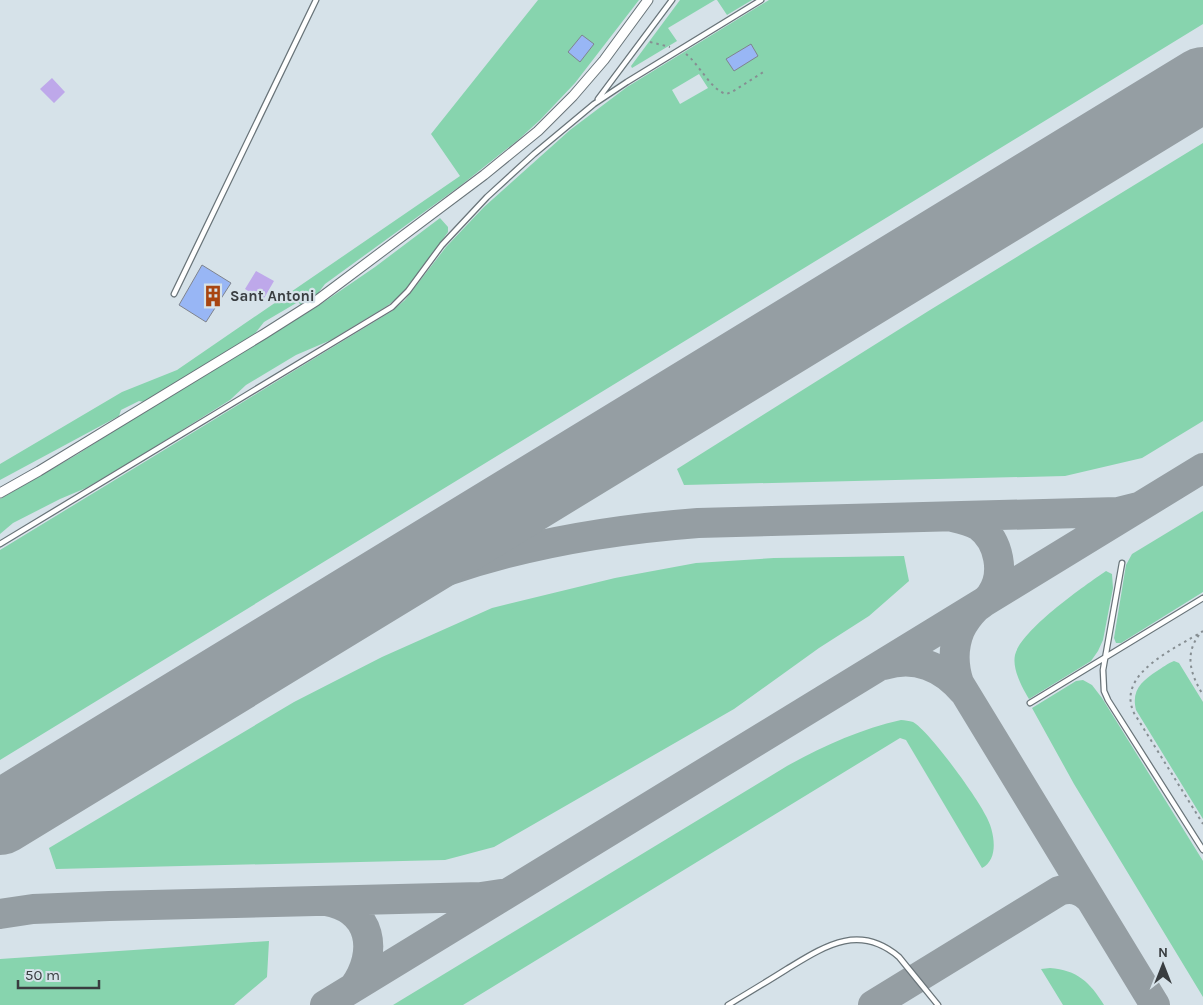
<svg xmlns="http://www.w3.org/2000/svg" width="1203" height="1005" font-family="Karla,sans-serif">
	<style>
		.green { fill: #87d4ae; fill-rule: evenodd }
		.water { fill: #bea8ea }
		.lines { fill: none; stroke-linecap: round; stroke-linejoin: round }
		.taxiway { stroke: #959ea3; stroke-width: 30 }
		.runway { stroke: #959ea3; stroke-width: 74 }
		.building { fill: #98b6f5; stroke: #7f848e }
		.lane-casing { stroke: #697479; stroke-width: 7 }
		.street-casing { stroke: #697479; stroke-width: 11 }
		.path { stroke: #868e92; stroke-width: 2; stroke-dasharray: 2.5 4; stroke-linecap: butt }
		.lane { stroke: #fff; stroke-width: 4.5 }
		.street { stroke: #fff; stroke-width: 9 }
		.labels { text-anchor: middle; stroke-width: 4.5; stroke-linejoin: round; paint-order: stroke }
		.poi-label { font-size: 15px; font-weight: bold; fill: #393d40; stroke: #d6e2e9; text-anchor: start }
	</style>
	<rect width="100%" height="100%" fill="#d6e2e9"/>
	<path class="green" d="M538 0H639L575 83 540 120 518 140 460 186 325 284 315 297 302 306 298 302 264 322 253 336 144 402 139 401 121 410 119 416 0 480V464L122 392 177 370 460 176 431 134Z
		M680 0H715L668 28 677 41 632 68 631 66Z
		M717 0H752L727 15Z
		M769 0H1203V24L0 760V550L392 311 405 300 446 247 484 207 570 130 627 87ZM699 74 708 88 680 104 672 90Z
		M1203 143V421L1142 458 1065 476 684 485 677 469 930 310Z
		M440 218 448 227V232L410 284 401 295 387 306 331 340 296 355 246 385 230 400 134 460 86 488 60 499 13 523 0 534V499L78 454 151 407 232 359 321 304 375 267Z
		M1203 511V592L1121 643H1116L1114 638 1126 565 1132 554Z
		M904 556 909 581 869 616 819 648 734 709 494 847 445 860 56 869 49 848 294 702 382 657 492 608 615 578 696 563 774 558Z
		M1106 571 1112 574 1113 588 1103 640 1098 651 1091 661 1029 699C1022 687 1012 669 1015 655 1021 630 1084 586 1106 571Z
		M1174 661 1179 663 1203 702V819L1136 710C1131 690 1142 681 1157 671 1162 668 1168 663 1174 661Z
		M1083 680 1092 685 1102 698 1203 861V997L1074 784 1032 708 1076 681Z
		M901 720C905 720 909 721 913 722 929 731 977 797 986 816 994 830 1000 859 982 868L906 740 900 738 463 1005H393L787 766C823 746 861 729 901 720Z
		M269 941 267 977 234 1005H0V959Z
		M1050 968C1077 970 1090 982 1104 1005H1063L1041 969Z"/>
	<path class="water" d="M52 78 65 92 54 103 40 89Z
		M256 271 274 281 263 300 245 289Z"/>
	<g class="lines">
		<path class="taxiway" d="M953 517C962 519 971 521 979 526 999 541 1006 574 991 595 987 601 981 604 976 608 970 614 964 622 960 630 953 647 953 665 959 683L1155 1005
			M884 665C915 655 943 667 963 691
			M144 729C224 682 304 632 389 594 486 550 593 531 698 523L1118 512 1138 507
			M0 831 108 751
			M326 901C372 909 379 952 354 987
			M0 914 33 909 109 906 481 897 501 894
			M325 1005 1203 468
			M873 1005 1059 891C1070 887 1080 889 1088 897"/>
		<path class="runway" d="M0 818 1203 84"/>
	</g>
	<path class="building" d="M582 35 594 44 580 62 568 52Z
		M751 44 758 56 734 71 726 59Z
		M202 265 231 283 206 322 179 305Z"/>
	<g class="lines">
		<g class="lane-casing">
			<path id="lane" d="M598 99 672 0
				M174 294 316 0
				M0 544 392 307 408 291 442 245 487 197 534 154 594 104 627 82 761 0
				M1122 563 1103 670 1104 691 1108 700 1203 850
				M1030 703 1203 598
				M728 1005C748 993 768 981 787 969 825 946 859 923 899 957L938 1005"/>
		</g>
		<g class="street-casing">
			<path id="street" d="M0 493 39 471 264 334 316 301 484 175 538 131 573 96 604 60 648 0"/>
		</g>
		<path class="path" d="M650 42 670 47
			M686 54C699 64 711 90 726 94L732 92 765 71
			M1203 631C1177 648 1115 673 1134 713L1203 824
			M1199 635C1184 655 1191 675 1203 695"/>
		<use href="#lane" class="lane"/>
		<use href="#street" class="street"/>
	</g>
	<defs>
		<g id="building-bare" transform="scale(1.725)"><path d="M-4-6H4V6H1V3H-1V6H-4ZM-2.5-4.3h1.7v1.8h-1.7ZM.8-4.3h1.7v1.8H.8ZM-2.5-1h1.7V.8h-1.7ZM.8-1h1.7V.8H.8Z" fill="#a84411" stroke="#d6e2e9" stroke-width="2.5" paint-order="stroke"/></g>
	</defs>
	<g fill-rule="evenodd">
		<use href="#building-bare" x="213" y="296"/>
	</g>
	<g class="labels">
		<g class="poi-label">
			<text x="230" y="301">Sant Antoni</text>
		</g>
	</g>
	<g transform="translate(1163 965)" stroke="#d6e2e9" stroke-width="4" paint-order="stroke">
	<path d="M0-4L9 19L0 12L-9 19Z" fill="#393d40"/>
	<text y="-8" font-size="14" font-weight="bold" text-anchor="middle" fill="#393d40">N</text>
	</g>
	<path d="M18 980v8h81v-8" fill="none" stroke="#393d40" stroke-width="2.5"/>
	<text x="25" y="980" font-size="15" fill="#393d40" stroke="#d6e2e9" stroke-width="4" paint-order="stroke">50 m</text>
</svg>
